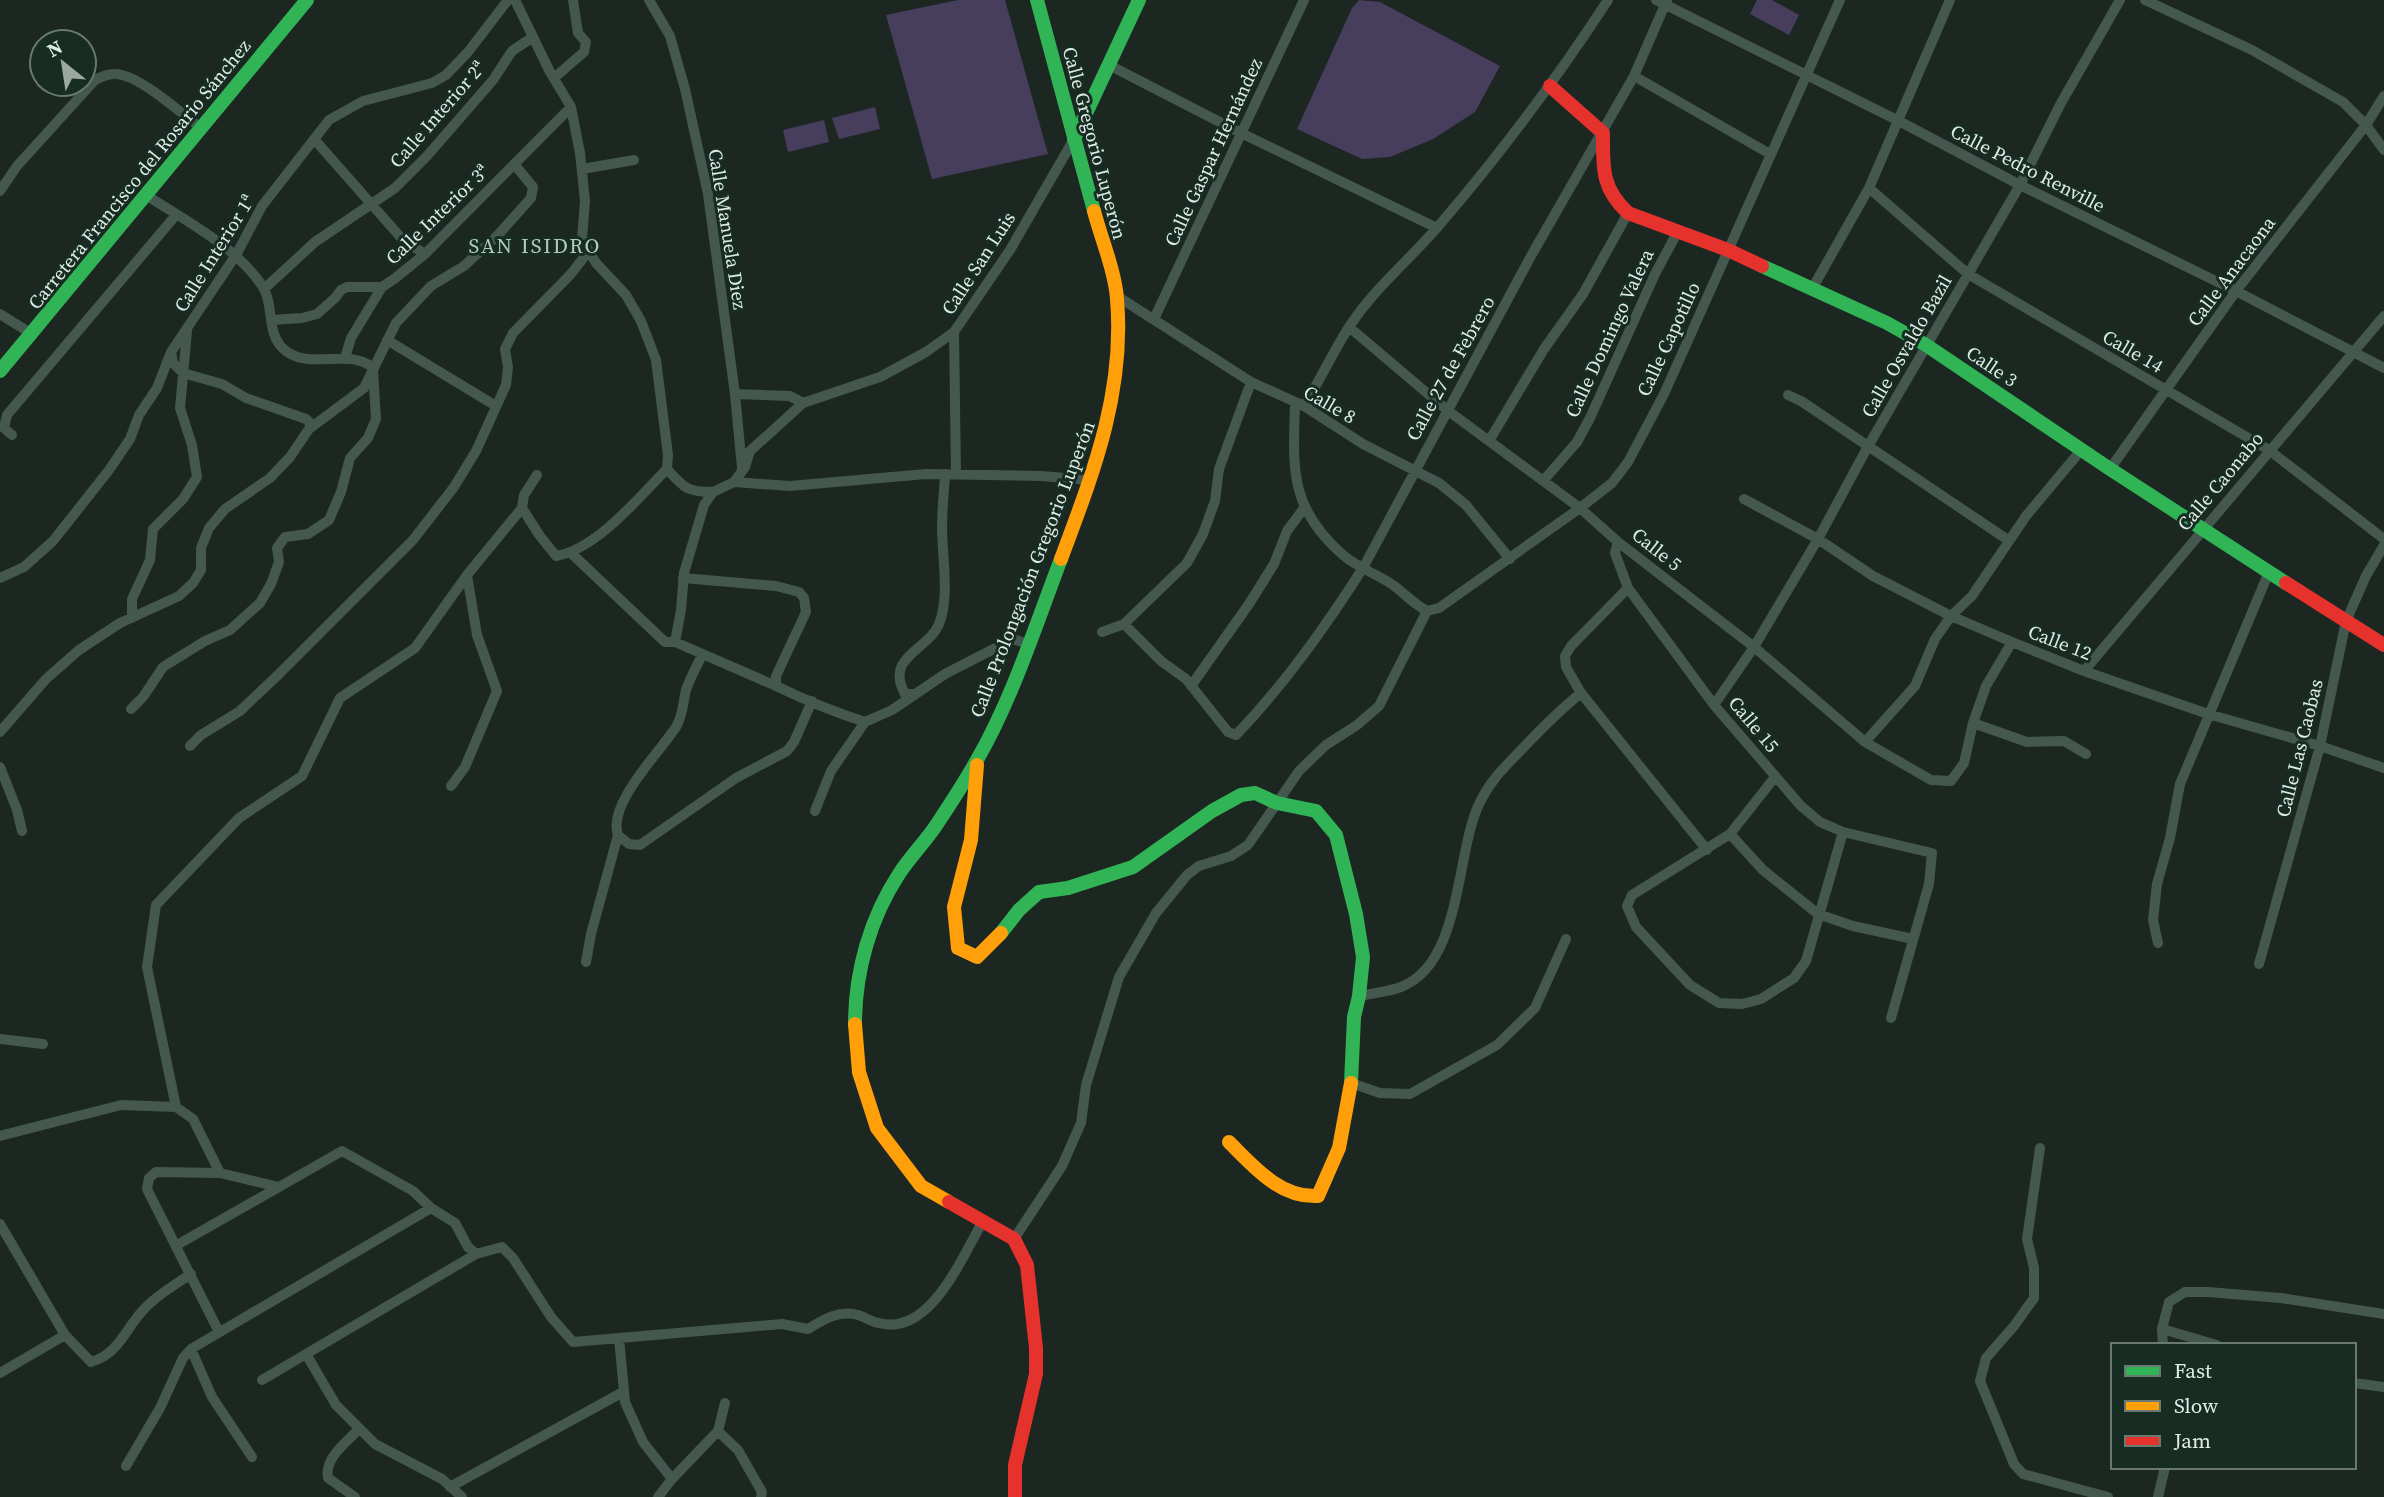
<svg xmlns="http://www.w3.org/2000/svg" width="2384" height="1497" font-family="'Source Serif 4',serif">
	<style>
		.green { fill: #473d5d }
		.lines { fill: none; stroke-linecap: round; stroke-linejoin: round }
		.street { stroke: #44584f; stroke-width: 10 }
		.fast { stroke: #30b455; stroke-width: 14 }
		.slow { stroke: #ff9f0a; stroke-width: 14 }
		.jam { stroke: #e5322d; stroke-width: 14 }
		.labels { text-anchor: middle; stroke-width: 6; stroke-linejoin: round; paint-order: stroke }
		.street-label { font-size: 19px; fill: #e0ede7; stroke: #172c23 }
		.neighbourhood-label { font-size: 21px; letter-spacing: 2px; fill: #b2cbbf; stroke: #172c23 }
	</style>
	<rect width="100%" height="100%" fill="#1c2722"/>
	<path class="green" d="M958 0H1005L1048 154 932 179 886 15Z
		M1359 0 1380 2 1500 66 1475 112 1433 139 1390 157 1362 159 1297 129 1352 8Z
		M1757 0H1772L1799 15 1789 35 1750 14Z
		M875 107 880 129 839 139 832 118Z
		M824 120 829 142 788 152 783 130Z"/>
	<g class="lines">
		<path class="street" d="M515 0 550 72 571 107 580 153 585 201 582 239 596 263 626 295 641 321 656 360 668 455 667 469C638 498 597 549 556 556L540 536 522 508 524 495 537 475
			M649 0 670 36 685 89 708 194 735 394 742 468
			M1656 0 1897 120 2020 185 2236 291 2384 368
			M2145 0 2252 50 2343 102 2366 125 2384 150
			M1109 65 1241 133 1437 228
			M1634 76 1770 154
			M554 78 584 52 586 42 578 33 573 0
			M314 139 403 240 425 254
			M582 169 634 160
			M1869 188 1968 274 2269 450 2384 539
			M0 191 17 166 95 80C103 76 112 72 122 75 146 81 181 113 202 129
			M146 195C186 221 237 247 263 287 275 307 265 335 286 351 311 370 347 348 372 367
			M264 289 315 242 395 188 427 156 493 80 512 51 533 37
			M1812 289 1869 188 1950 0
			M1117 296 1251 382 1304 406 1363 444 1439 483 1466 505 1510 559
			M0 314 32 334
			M1154 319 1304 0
			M271 320 302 318 317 314 335 298 341 290 347 287H382L394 279 425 254 571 107
			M1349 327 1447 410 1580 508 1618 542 1754 647 1865 742 1931 780 1951 781 1964 763 1973 723 1986 686 2012 642
			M954 332 956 474
			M387 340 496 406
			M171 352 173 363 183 373 222 384 246 398 306 419 313 426
			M345 358 351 338 382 287
			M735 394 790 396 803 403
			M1788 395 1801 401 2008 540
			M1295 404C1293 468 1289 508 1343 555 1358 568 1377 574 1393 585 1405 594 1414 604 1427 611
			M1304 406C1320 380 1333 352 1349 327 1375 287 1411 259 1441 223 1502 152 1557 78 1608 0
			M12 435 4 428 7 415 176 215
			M1489 441 1544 349 1583 294 1628 213
			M667 469C684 488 687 492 713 492
			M2110 469 2236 291 2366 125 2384 96
			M1543 481 1577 442 1590 418 1655 274 1678 231
			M734 482 790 486 926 474 1041 476 1090 480
			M1744 499 1818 539 1873 576 1951 616 2012 642 2084 671 2208 714 2320 746 2384 768
			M1618 542 1615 553 1628 588 1714 705 1801 806 1820 822 1843 832 1932 853 1929 884 1891 1018
			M571 553 665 642H675L776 686
			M0 578 24 567 53 541 109 470 130 439 139 415 157 388 171 352 236 255 262 206 329 120 363 101 432 83 446 75 468 52 508 0
			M683 578 776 586 799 592 804 598 806 612 776 676V686C805 700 834 712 865 722
			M1628 588 1571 646 1565 656 1566 667 1581 693 1707 850
			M1427 611 1439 608 1580 508 1612 483 1628 462 1664 394 1840 0
			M132 618V599L150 560 153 529 183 499 197 477 192 445 180 408 187 331
			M1124 624 1161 661 1186 679 1228 732 1236 735C1285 684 1325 627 1363 568L1531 256 1634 76 1667 0
			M1102 632 1124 624 1187 563 1203 534 1215 501 1219 469 1251 382
			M675 642 681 610 684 573 704 505 713 492 734 482 745 467 750 451 803 403 880 377 926 352 954 332 1010 250 1074 139
			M2084 671 2384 316
			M1191 686 1249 604 1274 564 1287 531 1304 508
			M914 694H905C884 656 929 650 939 624 950 598 942 556 942 528 942 510 944 492 945 474
			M1714 705 1754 647 1818 539 1867 448 2020 185 2061 103 2120 0
			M131 709 143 697 163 667 205 641 230 630 260 603 271 584 279 562 277 548 285 537 308 534 329 520 341 492 350 458 368 438 376 419 373 370
			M1973 723 2027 742 2064 741 2086 754
			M0 732 46 679 79 650 120 623 179 596 193 583 201 570V548L209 528 225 509 270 478 290 457 309 429 364 388 396 323 431 286 464 266 498 235 531 198 533 187 514 164
			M1865 742 1915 686 1935 639 1951 616 1972 596 2026 516 2082 449
			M190 746 201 735 240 711 278 675 413 540 454 487 476 451 506 385 508 367 505 349 513 333 570 275 589 251
			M0 767 17 810 22 831
			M1775 777 1730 834 1632 895 1627 906 1636 927 1690 985 1719 1003 1742 1004 1761 999 1794 978 1806 961 1843 832
			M451 786 465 767 497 691 477 635 467 575
			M815 811 831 771 865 722 892 710 945 674 1013 639 1029 644
			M1730 834 1763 870 1818 914 1853 926 1913 939
			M618 835 629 844 640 845 736 778 787 751 794 742 812 701
			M2158 943 2153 920 2157 884 2170 838 2180 784 2269 572
			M586 962 591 934 618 835C607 804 660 752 676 727 683 716 683 702 686 690 690 678 697 666 702 655
			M2259 964 2320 746 2346 621 2366 576 2384 545
			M1359 996C1373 993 1388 992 1401 987 1463 963 1455 852 1480 802 1491 779 1506 766 1523 748 1542 728 1560 710 1581 693
			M0 1039 43 1044
			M1351 1083 1380 1093 1410 1094 1497 1045 1535 1008 1566 939
			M176 1107 147 967 156 905 239 818 302 776 340 698 415 648 467 575 522 508
			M0 1136 121 1105 176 1107 193 1119 220 1173
			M2040 1148 2027 1239 2034 1268V1298L2014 1326 1986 1358 1980 1381 2014 1464 2023 1474 2108 1497
			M0 1224 65 1335 91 1362C120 1354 126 1326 146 1307 159 1294 176 1284 191 1274
			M1014 1239 1062 1166 1081 1123 1086 1085 1119 977 1156 913 1187 875 1199 866 1231 856 1248 845 1299 771 1326 745 1357 725 1379 706 1427 611
			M177 1245 342 1151 413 1191 431 1208 455 1223 468 1247 476 1254 502 1247 513 1258 551 1317 573 1342 782 1324 808 1329C824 1319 839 1310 858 1315 865 1317 872 1322 879 1323 930 1337 962 1257 983 1221
			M2162 1329 2217 1345
			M219 1332 147 1189 149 1178 156 1172 220 1173 279 1187
			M619 1338 625 1402 643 1442 672 1479
			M2163 1345 2162 1329 2169 1302 2185 1292H2208L2281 1298 2384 1314
			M191 1349 212 1397 252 1457
			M306 1354 336 1405 375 1444 442 1479 462 1497
			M0 1373 65 1335
			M262 1380 476 1254
			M2354 1383 2384 1387
			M718 1431 738 1450 762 1492 761 1497
			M126 1466 160 1408 183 1358 191 1349 431 1208
			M450 1487 623 1392
			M355 1497 328 1478C324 1458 346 1443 359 1429
			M658 1497 672 1479 718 1431 725 1403
			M2158 1497 2165 1467"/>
		<path class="fast" d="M1037 0 1094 211
			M1074 139 1139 0
			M1762 266 1887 323 1926 345 2110 469 2286 583
			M0 371 307 0
			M1001 933 1019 910 1039 892 1068 888 1133 867 1212 811 1241 795 1255 793 1277 803 1316 811 1336 835 1356 914 1363 957 1359 996 1354 1017 1351 1083
			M855 1024C855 972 870 918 899 874 910 857 924 843 935 827 949 806 964 783 977 760 1013 697 1035 627 1061 559"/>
		<path class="slow" d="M1061 559C1093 473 1125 393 1117 299 1115 271 1101 238 1094 211
			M977 765 971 840 954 907 958 948 977 957 1001 933
			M855 1024 859 1072 877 1128 921 1186 949 1202
			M1229 1142C1254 1167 1280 1198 1318 1196L1339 1148 1351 1083"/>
		<path class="jam" d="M1550 86 1603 133C1603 167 1601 188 1628 213L1728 250 1762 266
			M2286 583 2384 645
			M949 1202 1014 1239 1027 1265 1036 1348V1374L1015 1465V1497"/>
	</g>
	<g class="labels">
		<g class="street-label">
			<text transform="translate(437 114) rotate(-49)" y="7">Calle Interior 2ª</text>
			<text transform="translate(1095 143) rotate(75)" y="7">Calle Gregorio Luperón</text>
			<text transform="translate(1213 152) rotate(-65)" y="7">Calle Gaspar Hernández</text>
			<text transform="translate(2028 168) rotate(27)" y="7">Calle Pedro Renville</text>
			<text transform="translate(139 174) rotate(-51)" y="7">Carretera Francisco del Rosario Sánchez</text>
			<text transform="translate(437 214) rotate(-44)" y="7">Calle Interior 3ª</text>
			<text transform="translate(728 229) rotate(81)" y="7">Calle Manuela Diez</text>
			<text transform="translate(214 253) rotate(-58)" y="7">Calle Interior 1ª</text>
			<text transform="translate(978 263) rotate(-57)" y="7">Calle San Luis</text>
			<text transform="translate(2231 271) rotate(-53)" y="7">Calle Anacaona</text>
			<text transform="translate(1609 333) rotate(-65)" y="7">Calle Domingo Valera</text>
			<text transform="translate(1668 339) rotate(-65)" y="7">Calle Capotillo</text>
			<text transform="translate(1906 346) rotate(-60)" y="7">Calle Osvaldo Bazil</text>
			<text transform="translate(2133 351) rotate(30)" y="7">Calle 14</text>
			<text transform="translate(1992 366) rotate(34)" y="7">Calle 3</text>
			<text transform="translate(1450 368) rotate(-61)" y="7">Calle 27 de Febrero</text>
			<text transform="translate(1330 404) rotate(30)" y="7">Calle 8</text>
			<text transform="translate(2220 481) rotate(-50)" y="7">Calle Caonabo</text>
			<text transform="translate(1657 549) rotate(38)" y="7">Calle 5</text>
			<text transform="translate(1032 569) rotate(-69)" y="7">Calle Prolongación Gregorio Luperón</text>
			<text transform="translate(2060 642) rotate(21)" y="7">Calle 12</text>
			<text transform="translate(1754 724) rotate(50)" y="7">Calle 15</text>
			<text transform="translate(2299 748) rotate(-76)" y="7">Calle Las Caobas</text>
		</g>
		<g class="neighbourhood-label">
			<text x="535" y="253">SAN ISIDRO</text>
		</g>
	</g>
	<rect x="2111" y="1343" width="245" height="126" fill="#172c23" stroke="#677971" stroke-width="2"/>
	<rect x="2125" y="1366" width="35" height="10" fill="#30b455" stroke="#677971" stroke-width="2"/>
	<text x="2174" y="1378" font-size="21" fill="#e0ede7">Fast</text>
	<rect x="2125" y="1401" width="35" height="10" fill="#ff9f0a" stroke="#677971" stroke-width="2"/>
	<text x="2174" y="1413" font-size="21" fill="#e0ede7">Slow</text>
	<rect x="2125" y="1436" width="35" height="10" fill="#e5322d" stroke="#677971" stroke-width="2"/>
	<text x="2174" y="1448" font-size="21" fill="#e0ede7">Jam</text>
	<g transform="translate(63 63) rotate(330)"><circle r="33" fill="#172c23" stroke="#677971" stroke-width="2"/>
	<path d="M0-5L12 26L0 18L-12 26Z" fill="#9ba8a2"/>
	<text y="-10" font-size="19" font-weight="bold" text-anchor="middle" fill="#e0ede7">N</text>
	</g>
</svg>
